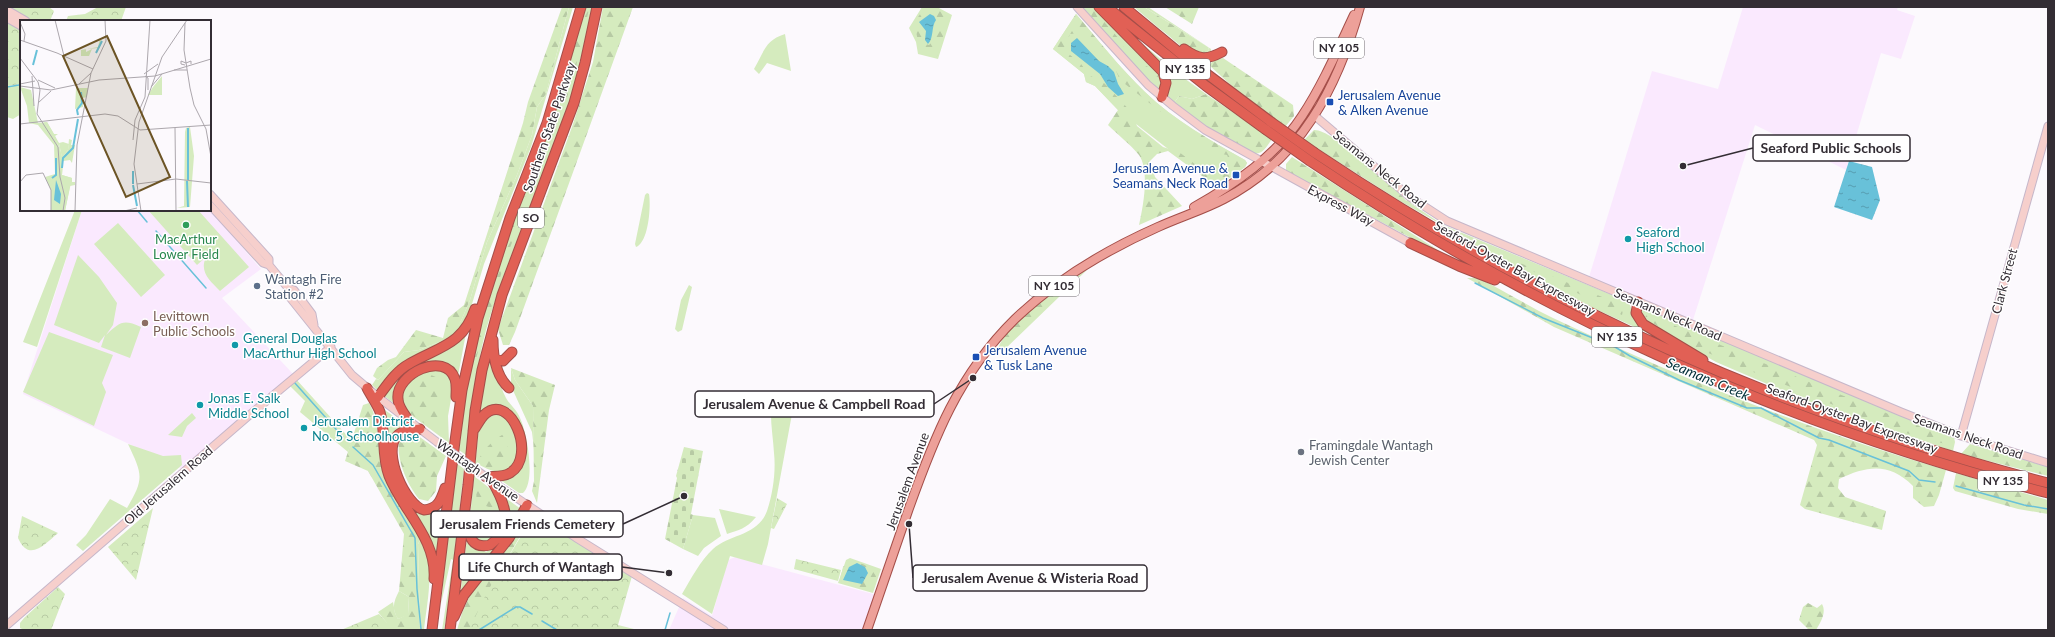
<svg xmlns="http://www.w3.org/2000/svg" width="2055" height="637" font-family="Lato,sans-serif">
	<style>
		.built { fill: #fae9fe }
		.grass { fill: #d5ebbe }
		.forest { fill: url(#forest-firs); fill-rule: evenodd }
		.cemetery { fill: url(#cemetery-stones) }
		.park { fill: url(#park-crowns) }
		.water { fill: url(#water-ripples) }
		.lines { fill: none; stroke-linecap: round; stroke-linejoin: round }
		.stream { stroke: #68c1d9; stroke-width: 1.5 }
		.secondary-casing { stroke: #c6b7ca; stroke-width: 9 }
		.primary-casing { stroke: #a44e49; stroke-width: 10 }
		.highway-casing { stroke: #a44e49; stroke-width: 11 }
		.secondary { stroke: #f6cfcc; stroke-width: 7 }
		.primary { stroke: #eda099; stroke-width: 8 }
		.highway { stroke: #e16055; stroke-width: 9 }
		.secondary-bridge-casing { stroke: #c6b7ca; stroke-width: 9; stroke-linecap: butt }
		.highway-bridge-casing { stroke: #a44e49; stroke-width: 11; stroke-linecap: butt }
		.secondary-bridge { stroke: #f6cfcc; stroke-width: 7 }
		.highway-bridge { stroke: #e16055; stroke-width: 9 }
		.transit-dot { fill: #1a4fb4; stroke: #fff; stroke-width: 1.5 }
		.leisure-dot { fill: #2e9e5b; stroke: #fff; stroke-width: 1.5 }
		.culture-dot { fill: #0f9aa8; stroke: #fff; stroke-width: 1.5 }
		.service-dot { fill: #5c6f8a; stroke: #fff; stroke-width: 1.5 }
		.education-dot { fill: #8d6e63; stroke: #fff; stroke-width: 1.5 }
		.worship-dot { fill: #6b7280; stroke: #fff; stroke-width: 1.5 }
		.labels { text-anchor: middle; stroke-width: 3; stroke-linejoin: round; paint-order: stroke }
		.shield { fill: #fff; stroke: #706c71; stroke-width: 1 }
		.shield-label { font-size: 12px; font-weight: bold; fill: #332d34 }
		.transit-label { font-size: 13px; fill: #164399; stroke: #fff; text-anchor: start }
		.street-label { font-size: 13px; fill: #332d34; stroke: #fff }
		.culture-label { font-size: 13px; fill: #0d838f; stroke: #fff; text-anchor: start }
		.leisure-label { font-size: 13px; fill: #27864d; stroke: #fff }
		.service-label { font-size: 13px; fill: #4e5e75; stroke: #fff; text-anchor: start }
		.education-label { font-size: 13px; fill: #785e54; stroke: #fff; text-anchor: start }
		.worship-label { font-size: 13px; fill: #5b616d; stroke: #fff; text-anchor: start }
		.water-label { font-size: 14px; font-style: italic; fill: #022f39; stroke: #fff }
		.inset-river { fill: none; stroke: #68c1d9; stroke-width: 2 }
		.inset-road { fill: none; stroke: #aca7ad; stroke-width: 1 }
		.view { fill: #6c5425; fill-opacity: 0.15; stroke: #6c5425; stroke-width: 2 }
		.inset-edge { fill: none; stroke: #332d34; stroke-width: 2 }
		.leader { fill: none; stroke: #332d34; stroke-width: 1.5 }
		.callout-dot { fill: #332d34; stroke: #fff; stroke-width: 1.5 }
		.callout { fill: #fff; stroke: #332d34; stroke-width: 1.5 }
		.callout-label { font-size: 14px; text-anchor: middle; font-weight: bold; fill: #332d34 }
	</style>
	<defs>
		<pattern id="forest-firs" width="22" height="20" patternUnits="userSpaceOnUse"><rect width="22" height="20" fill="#d5ebbe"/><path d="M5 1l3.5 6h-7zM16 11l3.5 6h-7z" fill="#b7caa4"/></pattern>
		<pattern id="cemetery-stones" width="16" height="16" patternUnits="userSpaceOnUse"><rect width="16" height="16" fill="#d5ebbe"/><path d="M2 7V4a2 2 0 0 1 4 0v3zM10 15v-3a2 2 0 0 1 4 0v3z" fill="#b7caa4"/></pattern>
		<pattern id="park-crowns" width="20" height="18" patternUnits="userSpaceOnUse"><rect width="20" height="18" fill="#d5ebbe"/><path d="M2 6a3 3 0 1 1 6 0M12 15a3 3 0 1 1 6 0" fill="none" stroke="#b7caa4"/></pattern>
		<pattern id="water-ripples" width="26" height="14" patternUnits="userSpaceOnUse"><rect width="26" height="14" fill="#68c1d9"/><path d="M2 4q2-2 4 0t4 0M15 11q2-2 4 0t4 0" fill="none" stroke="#569db1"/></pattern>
	</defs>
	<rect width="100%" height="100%" fill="#fcf9fd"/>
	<path class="built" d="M1743 7H1898L1897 10 1915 16 1901 59 1881 53 1846 170 1755 125 1693 320 1589 277 1652 71 1718 89Z
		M82 210H210L261 269 222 298 295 376 184 470 23 394Z
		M735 557 877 595 864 630H669L683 598 712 616 728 560Z"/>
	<path class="grass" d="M569 7H573L531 147 484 264 469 314 462 329 380 389H376L372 385 376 379 378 380 404 352 419 350 447 339 461 321 470 300 487 242 517 175 532 135 537 107 546 94Z
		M584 7H592C584 45 576 82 564 119 540 190 507 257 486 330 475 371 471 413 466 455L456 448 471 356 506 237 553 116Z
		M922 7H937L952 15 938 59 918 54 916 42 909 28Z
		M1083 7H1095L1149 60 1163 79 1161 89H1158L1130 63Z
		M1144 7H1148L1211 49V54C1196 63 1179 44 1168 35L1197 54 1205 55 1209 50 1208 47Z
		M1076 14C1098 40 1120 68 1145 92 1174 120 1210 141 1245 160L1247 163 1245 167 1217 187 1118 110 1095 86 1086 82 1084 74 1053 49Z
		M785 34 791 71 767 63 759 74 754 69C764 52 765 40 785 34Z
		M1138 40 1177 73 1206 94 1192 99 1179 96 1174 103 1166 95 1169 81Z
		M21 85V114L13 119 7 117V87Z
		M647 193 649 194C651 205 649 242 636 247L635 244 645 195Z
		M1400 193 1412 204 1443 225 1629 302 1633 314 1663 340 1578 301 1475 247 1472 242 1400 201H1407Z
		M75 210H82L37 347 23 342Z
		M148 210H198L249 267 220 291C210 281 199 272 206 257L197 265Z
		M118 223 165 275 141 297 94 244Z
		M78 255 99 277 117 303 113 325 106 335C120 322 123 319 141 327L130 358 101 347 105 335 99 343 54 325Z
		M689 285 692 287 682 330 678 332 675 329 681 300Z
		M1641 307 1954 437 1955 442 1953 451 1801 399 1795 394 1793 395 1716 362 1641 320 1637 309Z
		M49 332 113 355 102 383 106 392 94 426 23 392Z
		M466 333 458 376 446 365 405 375 396 405 383 395 396 377Z
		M490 350C495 364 499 385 506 398 510 405 517 410 520 418 527 432 536 482 523 493H519L499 479 517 470 520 471C525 449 522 427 509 408L508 411 479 415Z
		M431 368 446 372 451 378 453 388 448 416 449 443 403 409 400 403 403 384Z
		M511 368 515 380 533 406 534 449 532 432 511 386Z
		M295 378 352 441 348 452 300 412 305 401 288 384Z
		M772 398 794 403 768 544 762 565 730 556 712 614 682 594C691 579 700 561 713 549 730 534 758 536 767 511 773 493 776 471 774 453 773 435 769 416 772 398Z
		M382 408 406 425V428C396 432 387 438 388 451 389 459 409 498 414 509L438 507 440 517 436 559 391 477Z
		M192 413 196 418 187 426 182 437 168 435Z
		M498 413 513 422 520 455 510 470C494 473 491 471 478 464L475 477C485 484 497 493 501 505 502 508 501 514 501 517 500 534 495 545 477 542L469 528 479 426 482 421Z
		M128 444 163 456 181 455 182 465 83 551 76 545 86 535 110 499 127 508C145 478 142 474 128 444Z
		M455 462 464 469 449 604 444 630H442L453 560 451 559 441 604Z
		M504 497 521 509 505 538 460 597 467 538 486 552C498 544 512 529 509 513 508 508 506 502 504 497Z
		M719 509 756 517C746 529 739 530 727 534Z
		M693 515 715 518 721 536 704 548 698 556 683 549Z
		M421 538C436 565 427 601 424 630H420L418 544Z
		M850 558 881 569 873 593 838 583 846 560Z
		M399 591 409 597 408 615 398 619C391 608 394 601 399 591Z"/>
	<path class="forest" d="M562 7H569L546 94 537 107 532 135 517 175 487 242 470 300 461 321 452 335 447 339 419 350 404 352 378 380 373 376 377 368 388 360 396 357 416 330 443 338 448 318 464 305 523 123 528 102Z
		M587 7 589 9 572 84 505 261 467 389 487 303 510 231 539 162Z
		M603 7H633L515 332 509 345H503L498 329 572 127 593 62Z
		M925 7H934L949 17 937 56 935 57 920 52 916 31 917 26 923 28 925 30 923 43 929 45 933 41 934 29 938 19 935 15 929 14 914 23Z
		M1083 7H1091L1121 41 1128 56 1140 64 1154 69 1158 76 1157 84 1153 85 1130 63Z
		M1134 7H1144L1208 47 1209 50 1205 55C1186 54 1150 20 1134 7Z
		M1165 7H1199L1192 24Z
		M1076 14C1098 40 1120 68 1145 92 1174 120 1210 140 1245 160L1247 163 1245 167 1217 187 1168 151 1157 154 1150 161 1155 177 1182 206 1139 225C1143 207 1150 171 1139 155 1130 144 1118 135 1108 125L1118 110 1095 86 1086 82 1084 74 1053 49ZM1081 33 1096 53 1109 59 1113 64 1120 80 1212 152 1227 155 1230 162C1226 170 1221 175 1212 177L1179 152 1163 147 1137 126 1133 114 1108 87 1101 80 1090 76 1081 64 1064 50 1070 34Z
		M1223 58 1293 105 1294 116 1285 127 1233 87 1209 65 1214 60Z
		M1206 94 1272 139C1269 143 1264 152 1259 153 1246 157 1187 112 1174 103L1179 96 1192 99Z
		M1314 130C1332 129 1384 179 1400 193L1407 202 1400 201 1304 140Z
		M1292 157 1444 254 1442 257 1413 242 1411 238 1398 231 1286 171V164Z
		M1491 251 1624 306 1622 315Z
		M1088 269 1002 352 998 350C1002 326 1067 283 1088 269Z
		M1467 278H1478C1503 290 1528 306 1553 318 1680 378 1811 431 1946 470L1939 495 1934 506 1924 507 1913 498V486C1889 462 1867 466 1839 479L1838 488 1845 497 1886 511 1882 530 1805 509 1800 505 1817 445 1814 440 1554 327Z
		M1647 314 1804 380 1951 439 1952 445C1902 436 1848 411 1801 391 1748 370 1693 350 1645 318Z
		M511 368 555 385 549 410 537 503 532 491 534 481 533 406 515 380Z
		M419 375H431L438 378 441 433C418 418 396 414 407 382Z
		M369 403C382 426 376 452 384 476 391 495 410 520 421 538L418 544 420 630H375L387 623 378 612 393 602 395 613 398 619 408 614 409 597 399 591 404 534 368 471 345 461 363 405Z
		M507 432C509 451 510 462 489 469L478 464C480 450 495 439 507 432Z
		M417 435 446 456 437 476 436 491 428 501 419 499C407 484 396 459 399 440L406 436Z
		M1970 444 2048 467V476L1961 454Z
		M1956 473 2048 500V514L2018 509 1955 491 1953 488Z
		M476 480C487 492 494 489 496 507L492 508 483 505 485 521 481 525C475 518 477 491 476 480Z
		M529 521 489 590 481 630H457L462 613 471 593 488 574 523 522Z
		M848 562C860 561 873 566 877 579L873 583 862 589 843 583 840 579 843 567Z
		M1808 603 1817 608 1822 604C1827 613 1820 623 1816 630H1809L1799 620 1803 607Z"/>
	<path class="cemetery" d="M684 447 703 451 691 514 693 515 683 549 665 539 677 478 676 476Z"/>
	<path class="park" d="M7 7H49L54 11 50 21H21Z
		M98 7H126L121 21H66L68 16 85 14Z
		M11 16 21 22V84L7 86V23Z
		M777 498 787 504 774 529 771 528Z
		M153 508 136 580 108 547Z
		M535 513 632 576 618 625 638 630H469L487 592Z
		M22 516 58 533C45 544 29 563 18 538Z
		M796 559 841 570 838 581 794 569Z
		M58 587 65 594 51 630H24L20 628V623L24 618Z
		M379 614 394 630H341Z"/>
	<path class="water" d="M930 14 934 16 936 20C931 27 934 38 928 44L925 40 926 31 919 22Z
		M1077 38 1099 61 1108 66 1114 72 1118 84 1124 94 1118 96 1108 87 1100 74 1071 51V43Z
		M1849 161 1872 167 1880 200 1872 220 1834 207Z
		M857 563 865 567 868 573 862 584 843 580 849 567Z"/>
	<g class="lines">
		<path class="stream" d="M7 87 19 85
			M137 210 147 222
			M156 231 206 288
			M1475 283 1543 318 1615 347 1630 356 1679 380 1747 408H1761L1819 438 1829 440 1909 471 1919 480 1935 482
			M294 382 343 437
			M353 447 373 465 415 538 417 589 421 629
			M1956 486 2024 505 2048 509
			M542 621 557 630
			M479 630 516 607H520L532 614
			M665 630 670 613"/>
		<g class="secondary-casing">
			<path id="secondary" d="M1077 7 1148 85 1173 106 1205 130 1410 243
				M7 10 26 21
				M7 18 21 26
				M1315 116 1410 197 1447 221 1901 412 1961 436 2048 463
				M210 194 269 259V265
				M210 205 263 263 269 265 288 288 294 290 312 314 314 325
				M288 288V295L352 375 378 397 437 442
				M1961 436 2048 126
				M493 482 578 539 724 630
				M7 625 246 418 331 347"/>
		</g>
		<g class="primary-casing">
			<path id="primary" d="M1194 207C1235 184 1276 156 1302 116 1323 84 1338 49 1354 15
				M867 630C881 590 894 551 908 511 934 438 958 375 1015 319 1057 279 1106 250 1158 227 1180 217 1203 210 1224 199 1301 159 1338 87 1360 7"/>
		</g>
		<g class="highway-casing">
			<path id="highway" d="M1099 7 1163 72 1166 83 1162 97
				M1107 7 1206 86 1265 129
				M1124 7 1187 59 1271 122
				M1184 49C1199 60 1207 60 1222 52
				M1315 153C1539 303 1787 416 2048 483
				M1310 161C1535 312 1785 426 2048 493
				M1410 243 1459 266 1495 280
				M1638 302 1636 313 1643 324 1703 360
				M493 340C493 358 496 376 509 388
				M494 356 496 359 503 361 512 352
				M367 388C371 396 377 404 380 412 386 432 381 455 389 476 403 511 437 539 434 579
				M378 397C387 385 396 371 409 364 438 347 463 345 475 309
				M409 421C405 415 398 407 398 399 395 374 445 350 455 379 457 385 456 391 456 397
				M420 429C412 430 402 430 397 436 382 452 405 505 424 510 438 509 441 500 445 488
				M473 431C477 426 480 419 484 415 510 390 538 456 510 473 504 477 494 476 486 477
				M467 522C469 537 472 549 490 545 515 527 505 503 492 481
				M454 617 464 595 509 538 527 505
				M432 630 455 441 462 390 478 318 510 218 547 123 581 7
				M450 630 468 485 475 411 482 370 502 295 574 103 585 63 597 7"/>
		</g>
		<use href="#secondary" class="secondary"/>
		<use href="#primary" class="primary"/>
		<use href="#highway" class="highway"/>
		<g class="secondary-bridge-casing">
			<path id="secondary-bridge" d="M437 442 486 477"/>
		</g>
		<g class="highway-bridge-casing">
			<path id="highway-bridge" d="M1271 122 1315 153
				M1265 129 1310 161"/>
		</g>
		<use href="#secondary-bridge" class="secondary-bridge"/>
		<use href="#highway-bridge" class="highway-bridge"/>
	</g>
	<g class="transit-dot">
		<rect x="1326" y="98" width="8" height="8" rx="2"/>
		<rect x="1232" y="171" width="8" height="8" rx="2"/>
		<rect x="972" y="353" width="8" height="8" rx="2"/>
	</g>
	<circle class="leisure-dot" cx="186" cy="225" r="4"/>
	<g class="culture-dot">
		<circle cx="1628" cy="239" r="4"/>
		<circle cx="235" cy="345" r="4"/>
		<circle cx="200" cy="405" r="4"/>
		<circle cx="304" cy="428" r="4"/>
	</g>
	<circle class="service-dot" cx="257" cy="286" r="4"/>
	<circle class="education-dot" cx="145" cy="323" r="4"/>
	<circle class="worship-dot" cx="1301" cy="452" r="4"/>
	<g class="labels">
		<g class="shield">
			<rect x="1314" y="38" width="50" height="20" rx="3"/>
			<rect x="1160" y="59" width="50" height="20" rx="3"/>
			<rect x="518" y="208" width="26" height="20" rx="3"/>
			<rect x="1029" y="276" width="50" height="20" rx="3"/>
			<rect x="1592" y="327" width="50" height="20" rx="3"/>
			<rect x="1978" y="471" width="50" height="20" rx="3"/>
		</g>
		<g class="shield-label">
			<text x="1339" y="52">NY 105</text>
			<text x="1185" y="73">NY 135</text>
			<text x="531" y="222">SO</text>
			<text x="1054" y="290">NY 105</text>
			<text x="1617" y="341">NY 135</text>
			<text x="2003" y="485">NY 135</text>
		</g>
		<g class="transit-label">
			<text x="1338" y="100">Jerusalem Avenue<tspan x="1338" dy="15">&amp; Alken Avenue</tspan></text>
			<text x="1228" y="173" text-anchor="end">Jerusalem Avenue &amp;<tspan x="1228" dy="15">Seamans Neck Road</tspan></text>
			<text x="984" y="355">Jerusalem Avenue<tspan x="984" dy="15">&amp; Tusk Lane</tspan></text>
		</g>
		<g class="street-label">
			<text transform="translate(549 127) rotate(-71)" y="5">Southern State Parkway</text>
			<text transform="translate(1380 169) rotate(39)" y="5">Seamans Neck Road</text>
			<text transform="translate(1341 205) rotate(28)" y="5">Express Way</text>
			<text transform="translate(1515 268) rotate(29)" y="5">Seaford-Oyster Bay Expressway</text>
			<text transform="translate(2004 281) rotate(-75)" y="5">Clark Street</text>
			<text transform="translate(1668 314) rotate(23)" y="5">Seamans Neck Road</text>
			<text transform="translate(1852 418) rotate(20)" y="5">Seaford-Oyster Bay Expressway</text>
			<text transform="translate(1968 436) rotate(19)" y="5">Seamans Neck Road</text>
			<text transform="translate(478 470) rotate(35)" y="5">Wantagh Avenue</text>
			<text transform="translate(907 481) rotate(-70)" y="5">Jerusalem Avenue</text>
			<text transform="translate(168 485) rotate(-41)" y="5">Old Jerusalem Road</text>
		</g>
		<g class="culture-label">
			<text x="1636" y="237">Seaford<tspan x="1636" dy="15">High School</tspan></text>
			<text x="243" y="343">General Douglas<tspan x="243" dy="15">MacArthur High School</tspan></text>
			<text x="208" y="403">Jonas E. Salk<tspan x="208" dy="15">Middle School</tspan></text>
			<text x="312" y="426">Jerusalem District<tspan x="312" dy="15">No. 5 Schoolhouse</tspan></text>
		</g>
		<g class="leisure-label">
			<text x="186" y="244">MacArthur<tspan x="186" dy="15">Lower Field</tspan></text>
		</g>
		<g class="service-label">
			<text x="265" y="284">Wantagh Fire<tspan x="265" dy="15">Station #2</tspan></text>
		</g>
		<g class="education-label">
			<text x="153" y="321">Levittown<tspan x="153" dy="15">Public Schools</tspan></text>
		</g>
		<g class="worship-label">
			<text x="1309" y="450">Framingdale Wantagh<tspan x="1309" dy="15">Jewish Center</tspan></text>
		</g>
		<g class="water-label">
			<text transform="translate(1708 379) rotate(23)" y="5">Seamans Creek</text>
		</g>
	</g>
	<g transform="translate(20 20)">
		<rect width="191" height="191" fill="#fcf9fd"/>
		<path d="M80 18 82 22 79 28 66 29V32L72 29 69 36H61V30L78 27Z" fill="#d5ebbe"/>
		<path d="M27 102 39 123 42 138 48 130 49 119 52 120 51 125H55L52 143 50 140 43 141 42 155 52 158 45 191 39 127 32 113 23 103Z" fill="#d5ebbe"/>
		<path d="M43 122 49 124 48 130 42 138 39 123Z" fill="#d5ebbe"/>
		<path d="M142 56V75H128L133 67ZM0 67 11 70 18 103 27 102 34 114H38L35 116 43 140 42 155 52 158V162H55V165L50 166 45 191H31V170L25 157 35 154 34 125 18 105 9 103 7 86ZM56 68H68L67 77 63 78V87L55 89ZM170 107 174 136 170 187 157 188 164 186 165 112 166 108Z" fill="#d5ebbe"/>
		<path d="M36 160 41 174 40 184 34 180Z" fill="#68c1d9"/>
		<path class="inset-river" d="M76 33 82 21M13 45 17 30M58 95 57 90 62 83 61 72M42 148 43 138 53 128 58 99M113 151V164M32 158 36 155V138M168 160V108M167 161 168 187M113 165 117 186"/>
		<path class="inset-road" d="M35 0 44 36M0 2 5 14 4 21M165 3 164 30 170 68 174 85 186 109 191 137M0 20 37 33 73 49M0 38 18 62 20 70 17 94 38 127 40 157 45 178 43 191M165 45 161 44V41L166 43 171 41V44M154 50H167M124 54 138 44M12 56 14 86M125 56 128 58V70M18 60 35 68M0 64 15 61M59 64 71 53M0 66 31 70 79 60 135 56 191 39M131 67 142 54M18 83 31 71M0 104 85 94 98 96 120 110 191 105M155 108 156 191M113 120 115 100 125 77 130 0M0 162 6 155 23 153 31 170V191M117 164 156 159 191 163M55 191 57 125 71 53 86 21 85 0M104 191 117 188M121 191 114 144 119 102 142 37 167 0"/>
		<path class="view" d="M87 16 150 157 106 177 43 36Z"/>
		<rect width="191" height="191" class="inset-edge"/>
	</g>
	<path class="leader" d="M1683 166L1753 148M973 378L934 404M684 496L623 524M669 573L622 567M909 524L913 578"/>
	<g class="callout-dot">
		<circle cx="1683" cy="166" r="4"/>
		<circle cx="973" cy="378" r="4"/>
		<circle cx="684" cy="496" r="4"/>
		<circle cx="669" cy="573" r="4"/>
		<circle cx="909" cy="524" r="4"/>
	</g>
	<g class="callout">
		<rect x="1753" y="135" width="157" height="26" rx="4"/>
		<rect x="695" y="391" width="239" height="26" rx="4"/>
		<rect x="431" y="511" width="192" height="26" rx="4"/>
		<rect x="459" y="554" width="163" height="26" rx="4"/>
		<rect x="913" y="565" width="234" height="26" rx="4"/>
	</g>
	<g class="callout-label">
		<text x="1831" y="153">Seaford Public Schools</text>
		<text x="814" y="409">Jerusalem Avenue &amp; Campbell Road</text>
		<text x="527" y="529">Jerusalem Friends Cemetery</text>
		<text x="541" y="572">Life Church of Wantagh</text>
		<text x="1030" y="583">Jerusalem Avenue &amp; Wisteria Road</text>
	</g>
	<rect width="2055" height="637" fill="none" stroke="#332d34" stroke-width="16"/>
</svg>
